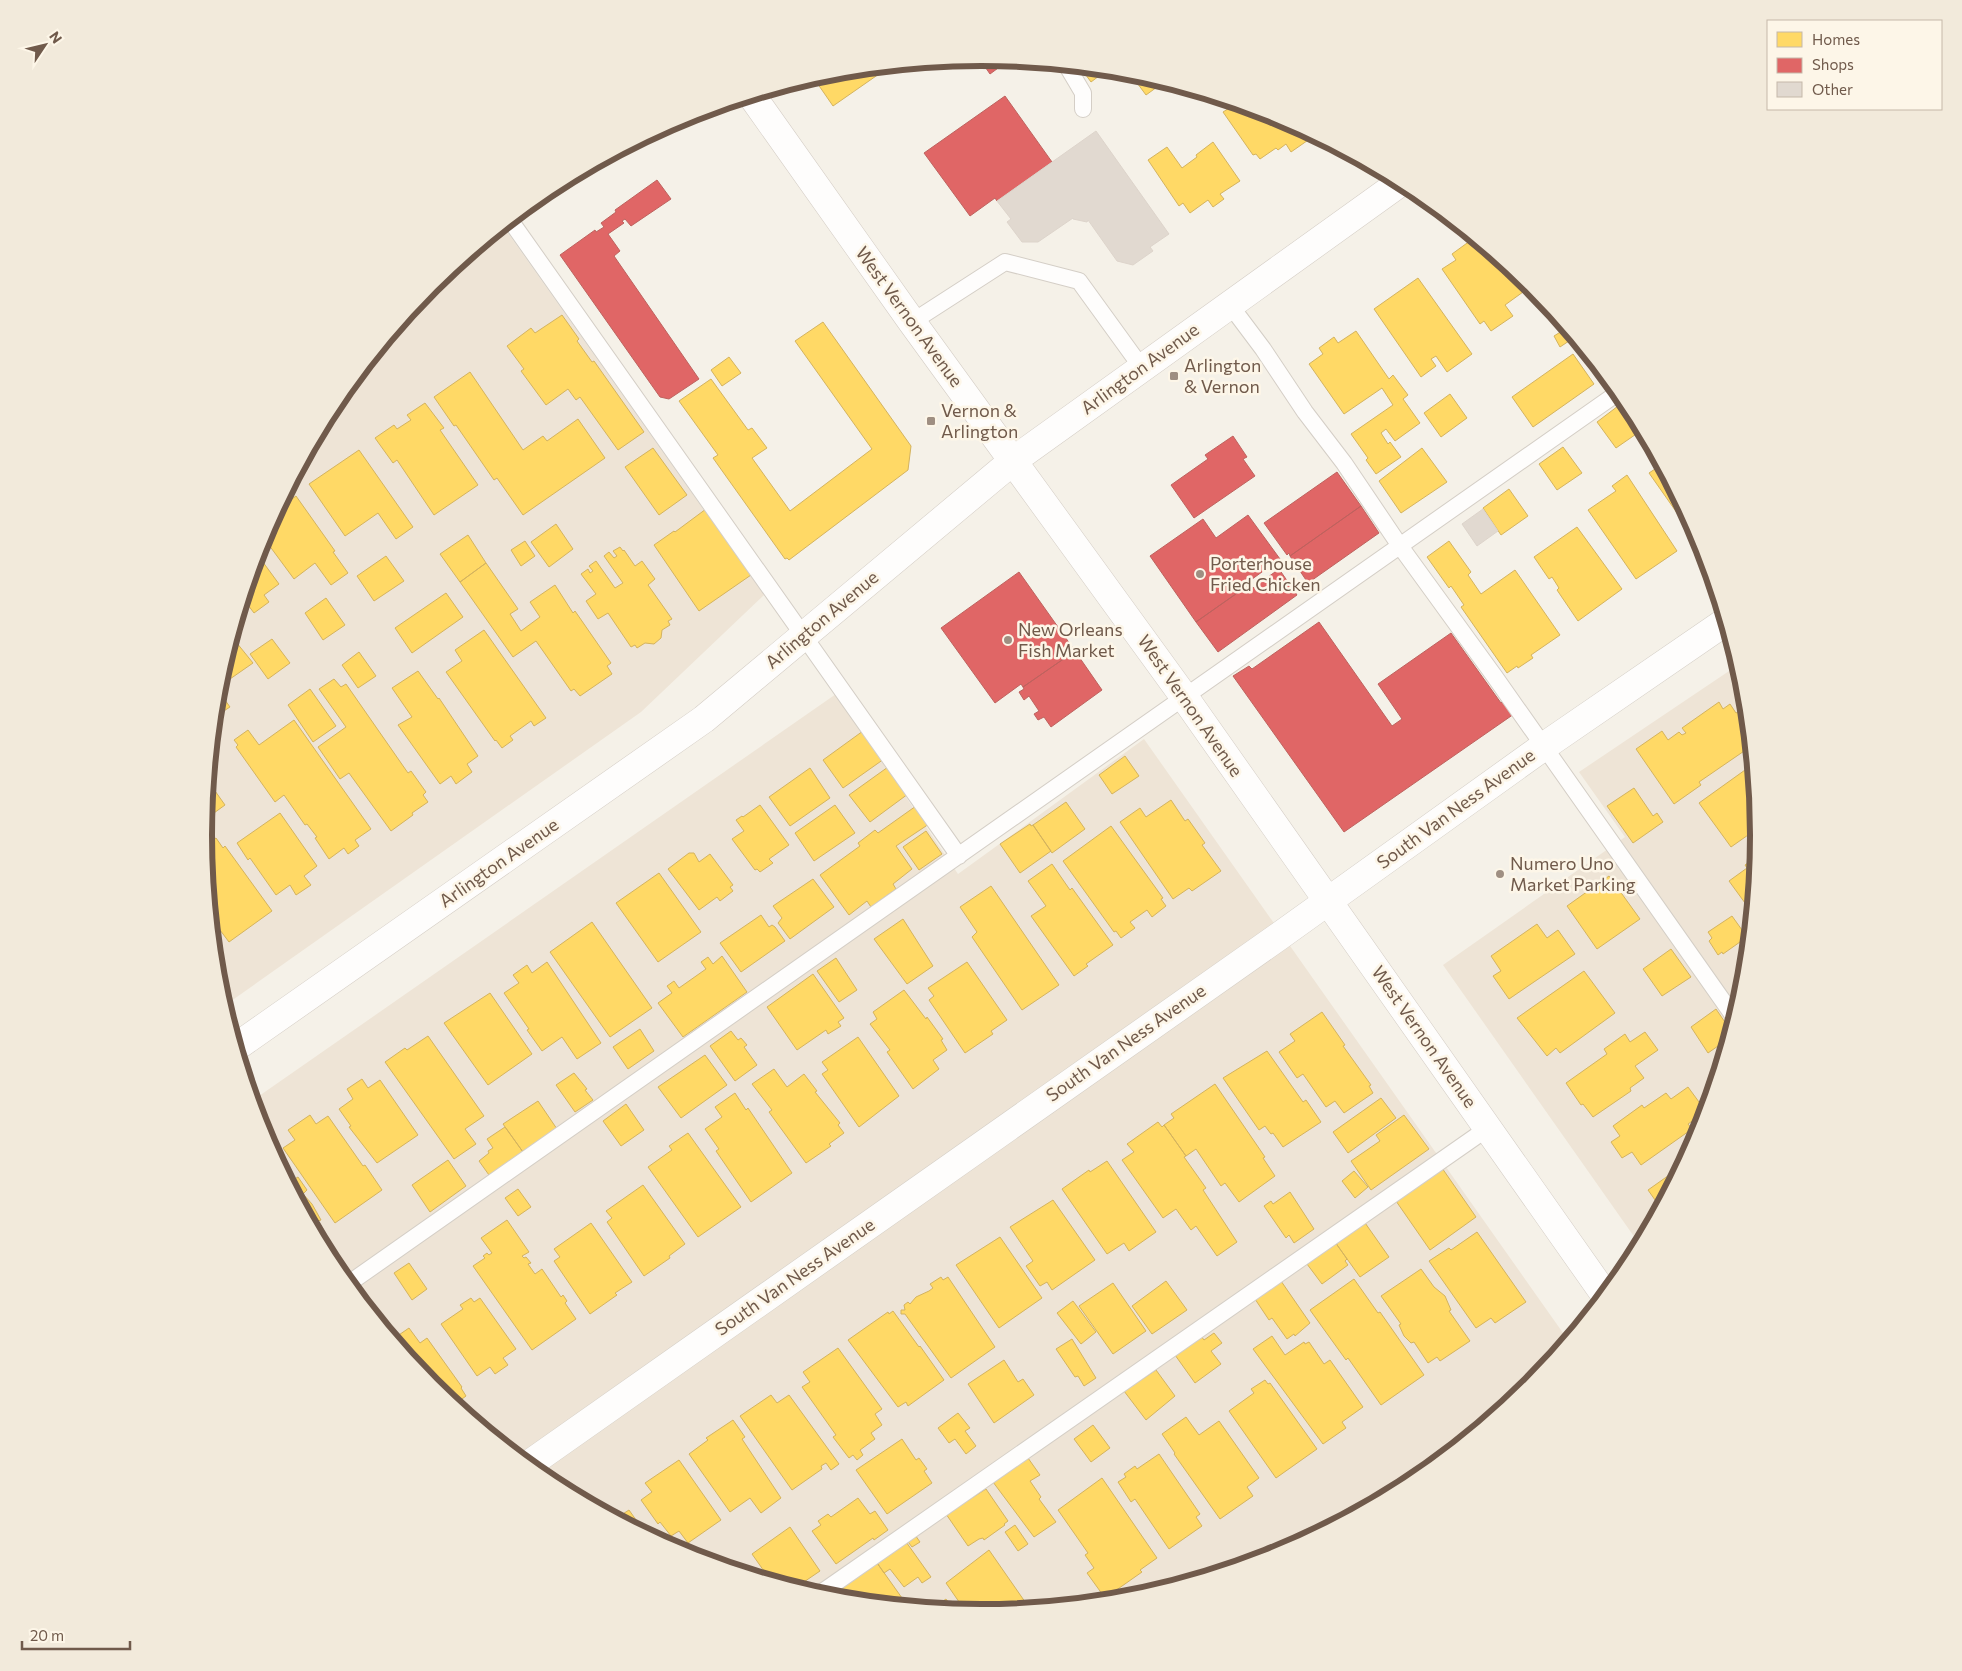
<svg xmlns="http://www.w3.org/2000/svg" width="1962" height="1671" font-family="Commissioner,sans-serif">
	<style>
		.residential { fill: #eee4d6 }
		.homes { fill: #ffd966; stroke: #d4b35e }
		.shops { fill: #e06666; stroke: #be625e }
		.building { fill: #e1d9d0; stroke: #ddd4cb }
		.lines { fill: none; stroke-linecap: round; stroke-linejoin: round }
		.service-casing { stroke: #d4cec6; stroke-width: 18 }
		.minor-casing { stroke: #d4cec6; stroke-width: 29 }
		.secondary-casing { stroke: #d4cdc5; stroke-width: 29 }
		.service { stroke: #fefdfc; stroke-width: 16 }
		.minor { stroke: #fefdfc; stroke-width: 28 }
		.secondary { stroke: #fefdfc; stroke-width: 28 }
		.poi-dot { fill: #9f8f82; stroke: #fdf6e8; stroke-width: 2 }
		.labels { text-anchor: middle; stroke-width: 5; stroke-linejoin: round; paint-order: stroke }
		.street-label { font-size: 18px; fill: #705a4b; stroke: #fdf6e8 }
		.poi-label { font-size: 18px; fill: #705a4b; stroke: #fdf6e8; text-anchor: start }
		.rim { fill: none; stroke: #705a4b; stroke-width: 6 }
	</style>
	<rect width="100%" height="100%" fill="#f5f1e8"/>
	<path class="residential" d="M503 226 764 595 641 712 224 1006 218 987 203 835 218 683 262 538 334 403 431 285Z
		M1738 665 1744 684 1759 836 1744 988 1700 1133 1640 1245 1443 965 1625 837 1579 772Z
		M836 694 958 874 1144 739 1568 1340 1531 1386 1413 1483 1278 1554 1132 1599 981 1613 829 1598 683 1554 549 1482 431 1385 334 1267 262 1133 252 1101Z"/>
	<path class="homes" d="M889 67 833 106 813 77 830 72Z
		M1080 67 1107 70 1091 82Z
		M1129 72 1133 73 1164 82 1146 95Z
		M1226 101 1279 117 1314 136 1291 152 1286 144 1278 150 1276 148 1260 159 1256 154 1253 155 1223 112 1231 107Z
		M1213 142 1240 181 1220 194 1224 199 1213 207 1208 200 1190 213 1183 203 1179 206 1148 160 1167 147 1182 168 1197 157 1196 155Z
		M1474 238 1482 245 1503 274 1508 270 1523 292 1505 305 1513 316 1491 331 1484 321 1480 324 1442 269 1456 260 1452 254Z
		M1418 278 1472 354 1447 372 1436 356 1431 359 1436 366 1421 377 1374 309Z
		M562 315 579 339 577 341 592 362 594 361 644 432 618 450 580 397 576 400 568 389 546 405 521 371 524 369 507 346 531 328 535 333Z
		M823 322 911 446 908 470 789 560 787 558 785 559 713 458 718 455 679 401 711 379 748 430 752 428 767 448 752 458 790 511 872 449 795 341Z
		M1356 331 1389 379 1393 375 1408 395 1403 399 1420 423 1395 441 1386 429 1381 433 1388 444 1390 442 1401 457 1376 474 1366 460 1368 458 1351 434 1393 405 1382 388 1344 414 1309 364 1323 354 1319 348 1334 337 1338 343Z
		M1562 331 1569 341 1560 347 1554 336Z
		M1573 354 1594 384 1533 427 1512 397Z
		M729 357 741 373 722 386 711 370Z
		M470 372 523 450 543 436 547 441 578 419 605 458 523 515 497 478 494 480 456 425 454 426 434 397Z
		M1450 394 1467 418 1441 437 1424 413Z
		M425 403 444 428 440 430 478 485 434 515 397 460 393 463 375 438 394 425 397 429 411 420 407 415Z
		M1622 403 1642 430 1616 448 1597 422Z
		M1563 447 1582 473 1557 490 1539 464Z
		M653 448 687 495 659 515 625 467Z
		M1422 448 1447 482 1401 513 1379 481Z
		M359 450 413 527 396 539 378 513 345 536 309 484Z
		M1661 465 1700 538 1696 540 1649 473Z
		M1627 475 1677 551 1636 579 1588 510 1616 491 1612 486Z
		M1509 489 1528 516 1501 535 1483 508Z
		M296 496 335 551 333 552 348 573 331 585 315 563 294 579 263 537 280 504 282 506Z
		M706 509 751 575 699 611 654 545 674 531 675 532Z
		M556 524 573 549 549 567 531 542Z
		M1577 527 1622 589 1578 621 1557 590 1559 588 1552 577 1549 579 1534 557Z
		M468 535 486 563 460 582 440 554Z
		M525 541 535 556 521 566 511 550Z
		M1449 541 1471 572 1468 575 1481 594 1515 570 1560 635 1531 655 1533 658 1518 668 1517 666 1507 673 1461 607 1464 605 1451 586 1449 588 1427 557Z
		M620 547 623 551 624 550 635 566 642 561 655 579 648 585 672 619 668 621 670 625 662 630 661 638 654 644 645 643 637 648 635 645 631 647 608 613 598 619 586 601 596 594 581 574 588 569 590 573 593 571 589 566 596 561 615 588 623 583 604 556 609 552 614 558 617 556 613 551Z
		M257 554 279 584 264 595 269 602 254 613 248 605 240 611Z
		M386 556 404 581 374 601 357 576Z
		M486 563 518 609 510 614 521 631 540 617 530 602 555 585 573 613 575 611 611 663 607 666 612 674 580 696 574 689 571 691 536 641 513 657 460 582Z
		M446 593 463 617 412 653 395 628Z
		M326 598 345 625 323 640 305 613Z
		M484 630 546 718 534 726 531 721 510 736 513 740 502 748 496 740 495 741 446 672 462 661 455 650Z
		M232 637 253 663 230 679 224 671 221 673Z
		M272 639 290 663 268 679 250 654Z
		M359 652 376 676 358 688 342 665Z
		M418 671 438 699 439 698 478 756 467 764 472 772 456 784 451 776 440 784 398 725 412 717 392 688Z
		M334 679 341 687 346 684 408 773 411 771 426 792 423 795 428 802 412 813 413 815 391 831 349 773 340 779 318 747 346 727 319 689Z
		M217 689 230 707 216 716 215 715Z
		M310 689 336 726 313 742 288 705Z
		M1719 702 1723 709 1730 704 1736 713 1738 712 1748 728 1749 739 1746 741 1750 747 1699 782 1701 785 1674 804 1636 749 1662 731 1668 740 1679 732 1682 735 1686 733 1682 728Z
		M294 720 371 829 355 840 359 846 348 854 344 848 329 859 315 838 317 837 307 824 305 825 284 795 275 802 236 747 238 745 234 740 248 730 259 745Z
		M863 731 884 759 843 788 823 760Z
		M1125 756 1139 776 1112 794 1099 775Z
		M1752 765 1758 828 1731 847 1699 803Z
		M888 767 908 794 870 822 849 795Z
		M810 768 830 798 790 826 769 797Z
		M208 781 225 805 207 818 205 815Z
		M1634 788 1653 816 1657 813 1663 822 1633 843 1607 806Z
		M1171 800 1185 821 1188 819 1205 843 1202 845 1221 871 1192 891 1189 888 1173 899 1120 822 1140 808 1146 817Z
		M1066 802 1085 829 1052 853 1033 825Z
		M760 805 789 845 769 859 773 863 760 872 757 869 755 870 732 839 744 831 736 820 742 816 743 817Z
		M835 805 855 833 814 861 795 833Z
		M916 806 929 824 896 846 912 869 893 884 896 889 871 907 867 901 849 915 820 875 860 846 858 843 875 830 878 833Z
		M280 813 317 866 304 876 311 885 296 895 290 885 276 895 250 858 248 860 237 843Z
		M1030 824 1031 826 1033 825 1051 851 1020 873 1000 844Z
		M1111 826 1163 898 1161 899 1166 906 1152 917 1147 910 1130 922 1135 928 1121 938 1116 931 1114 932 1063 861Z
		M926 831 942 854 919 870 903 847Z
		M216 838 223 848 225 846 272 911 229 942 211 918 204 846Z
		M689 853H694L699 862 710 854 733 885 730 887 733 891 720 901 717 897 699 910 668 869Z
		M1757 857 1753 897 1745 903 1729 881 1747 868 1745 865Z
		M1052 864 1070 890 1072 888 1113 945 1086 964 1088 966 1074 976 1031 916 1046 906 1028 881Z
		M659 873 701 932 658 962 616 903Z
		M1609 876 1640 919 1597 949 1567 906Z
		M813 879 834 907 790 939 778 923 782 918 773 906Z
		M991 886 1059 985 1022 1010 972 937 977 932 960 907Z
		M761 915 769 927 772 925 775 927 785 941 741 972 720 943Z
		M1732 916 1747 937 1723 954 1722 952 1718 955 1709 941 1712 938 1708 932Z
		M903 919 933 966 907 984 874 939Z
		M592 922 652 1008 610 1037 550 952Z
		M1537 924 1547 938 1558 930 1575 954 1509 999 1493 976 1501 971 1491 956Z
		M1671 949 1691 977 1662 996 1643 969Z
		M722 956 747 992 683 1037 658 1003 672 993 667 986 674 981 679 988 706 969 701 962 708 957 713 964Z
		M836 958 857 990 839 1002 817 971Z
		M547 962 601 1043 577 1059 562 1037 542 1051 527 1030 529 1029 504 993 519 983 513 975 527 965 532 973Z
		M967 962 1007 1020 991 1031 993 1034 965 1053 929 1000 934 996 928 988Z
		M1584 971 1615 1013 1560 1053 1556 1048 1547 1056 1517 1018Z
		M813 974 844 1018 838 1022 841 1026 828 1034 826 1030 797 1050 767 1007Z
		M904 990 926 1019 927 1017 943 1039 941 1040 947 1050 933 1060 939 1069 913 1089 887 1052 890 1050 870 1024 877 1019 873 1012Z
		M490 993 532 1054 488 1085 444 1023Z
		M1716 1009 1731 1031 1728 1039 1708 1053 1691 1027Z
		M1322 1012 1345 1045 1343 1046 1371 1085 1369 1086 1373 1093 1344 1113 1335 1101 1326 1107 1303 1074 1297 1078 1279 1052 1295 1041 1290 1034Z
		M640 1029 654 1051 628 1069 613 1047Z
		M731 1031 738 1040 741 1038 747 1045 744 1047 757 1065 735 1081 710 1046Z
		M1645 1032 1658 1050 1635 1066 1644 1078 1630 1088 1631 1091 1593 1117 1583 1104 1581 1105 1566 1083 1607 1054 1604 1049 1625 1034 1630 1042Z
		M428 1036 484 1116 465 1129 476 1144 454 1159 385 1062 405 1048 407 1050Z
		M858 1037 899 1096 859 1127 822 1074 828 1070 822 1062Z
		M1267 1051 1303 1102 1306 1100 1321 1122 1283 1147 1273 1133 1271 1134 1265 1126 1259 1130 1223 1078Z
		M705 1055 727 1085 681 1118 658 1087Z
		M774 1069 787 1087 804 1074 817 1091 815 1092 840 1123 838 1125 844 1133 829 1144 831 1146 806 1163 769 1112 772 1110 752 1084Z
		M574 1073 587 1089 585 1090 593 1100 575 1112 556 1085Z
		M362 1079 368 1088 380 1080 418 1135 377 1163 349 1127 351 1126 339 1109 353 1099 347 1089Z
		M1215 1084 1265 1157 1263 1158 1275 1176 1239 1202 1225 1183 1221 1186 1196 1149 1186 1156 1164 1125 1174 1118 1171 1114Z
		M1688 1087 1699 1102 1703 1099 1708 1107 1704 1110 1705 1112 1688 1124 1692 1129 1641 1165 1632 1152 1622 1158 1611 1142 1620 1136 1613 1126 1642 1105 1644 1108 1666 1093 1671 1099Z
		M735 1093 746 1110 748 1108 792 1173 751 1202 716 1151 719 1149 705 1129 722 1117 715 1107Z
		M1381 1098 1396 1118 1348 1153 1333 1132Z
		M538 1101 557 1129 523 1152 503 1124Z
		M626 1104 644 1130 621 1146 603 1121Z
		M310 1115 316 1124 328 1116 363 1166 365 1165 382 1190 335 1223 283 1148 295 1140 288 1130Z
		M1404 1115 1429 1149 1371 1190 1351 1161 1380 1141 1376 1135Z
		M1158 1122 1162 1127 1164 1125 1186 1156 1184 1157 1206 1188 1203 1190 1237 1242 1217 1256 1196 1226 1191 1230 1176 1209 1163 1218 1122 1160 1134 1152 1127 1144Z
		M505 1127 523 1152 489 1175 479 1161 489 1153 488 1151 493 1148 487 1139Z
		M688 1133 741 1207 698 1237 648 1167 672 1150 669 1146Z
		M274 1152 287 1167 293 1180 298 1177 307 1190 303 1194 312 1204 321 1220 318 1221 323 1229 316 1234Z
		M448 1160 466 1186 430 1212 412 1185Z
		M1107 1161 1156 1232 1129 1251 1124 1243 1107 1254 1062 1189 1089 1170 1090 1172Z
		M1682 1166 1660 1207 1648 1190Z
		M1442 1168 1476 1217 1430 1250 1396 1201Z
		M1354 1171 1368 1187 1355 1198 1342 1181Z
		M643 1185 685 1244 669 1256 670 1258 644 1276 607 1222 612 1218 606 1211Z
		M518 1189 531 1207 518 1216 505 1198Z
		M1290 1192 1314 1229 1294 1243 1289 1235 1286 1238 1264 1206 1271 1201 1273 1204Z
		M1053 1200 1095 1260 1052 1290 1047 1282 1040 1286 1026 1266 1033 1261 1010 1227Z
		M507 1220 529 1252 522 1256 524 1258 526 1257 531 1263 528 1264 535 1274 542 1269 561 1297 563 1295 567 1301 565 1303 576 1319 532 1350 473 1266 485 1258 483 1256 487 1253 489 1255 492 1253 481 1238Z
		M1363 1220 1389 1257 1360 1277 1335 1242Z
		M591 1223 632 1282 615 1293 617 1295 590 1314 554 1261 560 1257 554 1249Z
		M1477 1232 1526 1302 1495 1323 1491 1318 1476 1328 1429 1261 1449 1248 1451 1250Z
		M1000 1237 1042 1298 999 1328 956 1265Z
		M1335 1242 1347 1259 1345 1261 1348 1265 1322 1284 1307 1264Z
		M409 1263 427 1289 412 1300 394 1273Z
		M1421 1269 1434 1287 1445 1296 1451 1310 1449 1311 1470 1341 1440 1361 1437 1357 1428 1363 1414 1342 1411 1343 1404 1336 1399 1325 1401 1324 1381 1296Z
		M941 1277 943 1280 948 1277 995 1347 951 1378 905 1314H901V1310H905L904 1305 908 1302 910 1304 916 1297 929 1291 933 1288 930 1284Z
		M1354 1279 1378 1313 1380 1312 1424 1375 1381 1405 1348 1358 1346 1360 1310 1310Z
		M1166 1281 1187 1310 1152 1334 1132 1306Z
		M1281 1281 1310 1323 1295 1336 1294 1334 1287 1339 1272 1318 1269 1320 1255 1299Z
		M1113 1283 1146 1331 1113 1354 1079 1306Z
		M471 1298 474 1302 480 1298 516 1349 503 1358 508 1365 495 1374 490 1367 477 1376 441 1324 463 1309 460 1305Z
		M1073 1301 1096 1332 1081 1344 1057 1313Z
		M893 1311 919 1347 920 1346 944 1380 908 1406 906 1402 898 1407 848 1340 888 1312 889 1314Z
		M409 1328 420 1343 427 1338 462 1387 461 1388 466 1396 454 1405 431 1385 393 1339Z
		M1214 1333 1222 1343 1211 1351 1221 1364 1195 1383 1175 1355 1201 1336 1204 1340Z
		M1272 1336 1285 1355 1304 1342 1305 1344 1309 1342 1324 1364 1330 1360 1363 1407 1342 1422 1346 1428 1323 1444 1253 1349Z
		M1072 1339 1096 1378 1084 1386 1078 1376 1075 1377 1056 1349Z
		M838 1348 882 1409 875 1414 882 1425 871 1433 875 1439 860 1450 863 1455 857 1460 853 1455 849 1458 833 1437 836 1435 802 1387 810 1382 803 1372Z
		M1004 1360 1018 1382 1023 1379 1034 1395 994 1423 968 1384Z
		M1156 1370 1175 1396 1146 1420 1124 1391Z
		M1265 1380 1268 1384 1270 1383 1317 1449 1276 1478 1229 1411 1254 1393 1251 1389Z
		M771 1395 777 1403 789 1395 839 1464 831 1470 826 1463 821 1466 822 1469 792 1490 740 1416Z
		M958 1413 970 1428 965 1431 976 1446 966 1454 955 1439 949 1443 938 1428Z
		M1186 1417 1199 1435 1219 1421 1259 1478 1247 1487 1253 1496 1220 1519 1174 1454 1175 1453 1162 1434Z
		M733 1420 745 1437 742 1439 781 1498 761 1513 750 1498 730 1512 689 1454 708 1440 706 1438Z
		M1093 1425 1110 1448 1091 1462 1074 1439Z
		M902 1439 916 1460 919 1458 927 1469 924 1471 932 1483 887 1514 856 1470Z
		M1159 1454 1200 1514 1196 1517 1202 1526 1169 1549 1135 1499 1131 1502 1118 1482 1126 1477 1124 1474 1135 1466 1137 1469Z
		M1028 1458 1040 1475 1030 1481 1041 1497 1039 1499 1056 1522 1034 1537 993 1482Z
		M679 1460 721 1520 688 1543 679 1531 671 1536 660 1522 658 1524 641 1500 652 1492 645 1483Z
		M1102 1478 1157 1558 1140 1570 1142 1572 1105 1598 1087 1573 1094 1568 1085 1555 1088 1553 1058 1510Z
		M986 1489 1008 1521 1004 1524 1005 1525 984 1540 983 1538 979 1539 968 1546 946 1514Z
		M858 1498 870 1514 875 1511 888 1530 874 1540 873 1538 836 1564 812 1531 821 1525 818 1521 828 1514 831 1517Z
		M629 1510 646 1534 610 1515 615 1512 618 1517Z
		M1015 1525 1028 1544 1018 1551 1005 1532Z
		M790 1527 820 1571 795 1588 771 1581 752 1554Z
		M913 1532 920 1542 912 1547 905 1538Z
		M904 1539 931 1577 922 1583 918 1577 904 1587 890 1569 884 1573 875 1560Z
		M989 1550 1030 1609 981 1614 966 1612 946 1583Z
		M875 1560 902 1598 892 1605 871 1603 864 1593 853 1601 821 1596Z
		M946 1599 951 1606 949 1607 952 1611 941 1610 937 1605Z"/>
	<path class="shops" d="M979 58H981L1009 60 990 74Z
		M1005 96 1052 162 997 201 995 198 970 216 924 153Z
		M657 180 671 199 631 226 625 219 622 221 624 223 608 234 620 251 614 256 699 379 669 399 660 397 560 255 595 230 596 232 604 227 601 223 616 212 615 210Z
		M1233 436 1247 457 1243 459 1255 476 1194 518 1171 485 1208 459 1205 455Z
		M1337 472 1361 506 1290 556 1289 553 1287 555 1264 523Z
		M1361 506 1379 533 1308 583 1290 556Z
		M1248 515 1280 559 1248 582 1250 584 1196 622 1150 556 1203 519 1216 538Z
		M1279 569 1297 595 1218 652 1196 622 1250 584 1253 588Z
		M1019 572 1075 651 1023 687 1021 684 995 703 941 628Z
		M1319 622 1392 726 1402 719 1378 684 1451 633 1501 703 1504 700 1514 714 1344 832 1233 676 1249 666 1252 669Z
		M1075 651 1102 690 1051 727 1044 717 1038 720 1034 714 1039 711 1029 696 1024 700 1019 692 1024 689 1023 687Z"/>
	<path class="building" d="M1096 131 1169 234 1150 247 1153 251 1133 265 1117 261 1088 220 1087 222 1073 219V218L1038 242H1022L1007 222 1011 219 997 201Z
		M1483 509 1498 531 1477 546 1462 524Z"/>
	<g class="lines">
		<g class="service-casing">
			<path id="service" d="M1067 66 1083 93V109
				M510 220 959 856
				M1230 305 1263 349 1305 412 1344 463 1400 546 1495 677 1735 1018
				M912 322 1005 262 1079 281 1142 368
				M348 1284 1619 392
				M818 1595 1488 1128"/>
		</g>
		<g class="minor-casing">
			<path id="minor" d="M528 1465 1278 937 1543 747 1725 622"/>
		</g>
		<g class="secondary-casing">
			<path id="secondary" d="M752 96 912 322 1185 698 1605 1295
				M236 1047 704 719 1014 460 1401 182"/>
		</g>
		<use href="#service" class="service"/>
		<use href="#minor" class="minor"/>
		<use href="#secondary" class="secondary"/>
	</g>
	<g class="poi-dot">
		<rect x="1169" y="371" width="10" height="10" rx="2.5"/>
		<rect x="926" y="416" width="10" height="10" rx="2.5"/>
		<circle cx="1200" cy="574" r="5"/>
		<circle cx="1008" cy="640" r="5"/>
		<circle cx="1500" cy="874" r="5"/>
	</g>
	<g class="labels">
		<g class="street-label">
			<text transform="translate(909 317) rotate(54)" y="6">West Vernon Avenue</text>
			<text transform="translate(1140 369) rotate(-36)" y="6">Arlington Avenue</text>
			<text transform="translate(822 620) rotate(-40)" y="6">Arlington Avenue</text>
			<text transform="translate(1190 706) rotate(55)" y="6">West Vernon Avenue</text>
			<text transform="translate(1456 809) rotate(-36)" y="6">South Van Ness Avenue</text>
			<text transform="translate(499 863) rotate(-35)" y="6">Arlington Avenue</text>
			<text transform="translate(1424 1037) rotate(55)" y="6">West Vernon Avenue</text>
			<text transform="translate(1126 1043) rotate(-35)" y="6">South Van Ness Avenue</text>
			<text transform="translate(795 1277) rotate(-35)" y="6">South Van Ness Avenue</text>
		</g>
		<g class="poi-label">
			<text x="1184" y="372">Arlington<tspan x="1184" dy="21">&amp; Vernon</tspan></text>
			<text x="941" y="417">Vernon &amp;<tspan x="941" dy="21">Arlington</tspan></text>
			<text x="1210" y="570">Porterhouse<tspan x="1210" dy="21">Fried Chicken</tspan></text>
			<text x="1018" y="636">New Orleans<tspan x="1018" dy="21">Fish Market</tspan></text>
			<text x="1510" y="870">Numero Uno<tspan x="1510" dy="21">Market Parking</tspan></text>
		</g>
	</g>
	<path d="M0 0H1962V1671H0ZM212 835a769 769 0 1 1 1538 0a769 769 0 1 1-1538 0Z" fill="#f2eadb" fill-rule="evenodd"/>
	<path class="rim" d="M212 835a769 769 0 1 1 1538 0a769 769 0 1 1-1538 0Z"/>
	<rect x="1767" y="20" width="175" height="90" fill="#fdf6e8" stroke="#c5b8a9"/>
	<rect x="1777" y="32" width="25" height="15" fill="#ffd966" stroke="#c5b8a9"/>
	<text x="1812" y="45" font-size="15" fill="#705a4b">Homes</text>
	<rect x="1777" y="58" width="25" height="15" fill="#e06666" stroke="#c5b8a9"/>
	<text x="1812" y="70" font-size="15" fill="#705a4b">Shops</text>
	<rect x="1777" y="82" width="25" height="15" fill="#e1d9d0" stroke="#c5b8a9"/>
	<text x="1812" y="95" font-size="15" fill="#705a4b">Other</text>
	<g transform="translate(45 45) rotate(55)" stroke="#fdf6e8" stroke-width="4" paint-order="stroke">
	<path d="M0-4L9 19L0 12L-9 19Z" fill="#705a4b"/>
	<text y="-8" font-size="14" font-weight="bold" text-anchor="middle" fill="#705a4b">N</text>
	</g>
	<path d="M22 1641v8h108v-8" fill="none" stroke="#705a4b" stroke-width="2.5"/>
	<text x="30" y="1641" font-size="15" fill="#705a4b" stroke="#fdf6e8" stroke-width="4" paint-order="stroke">20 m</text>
</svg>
